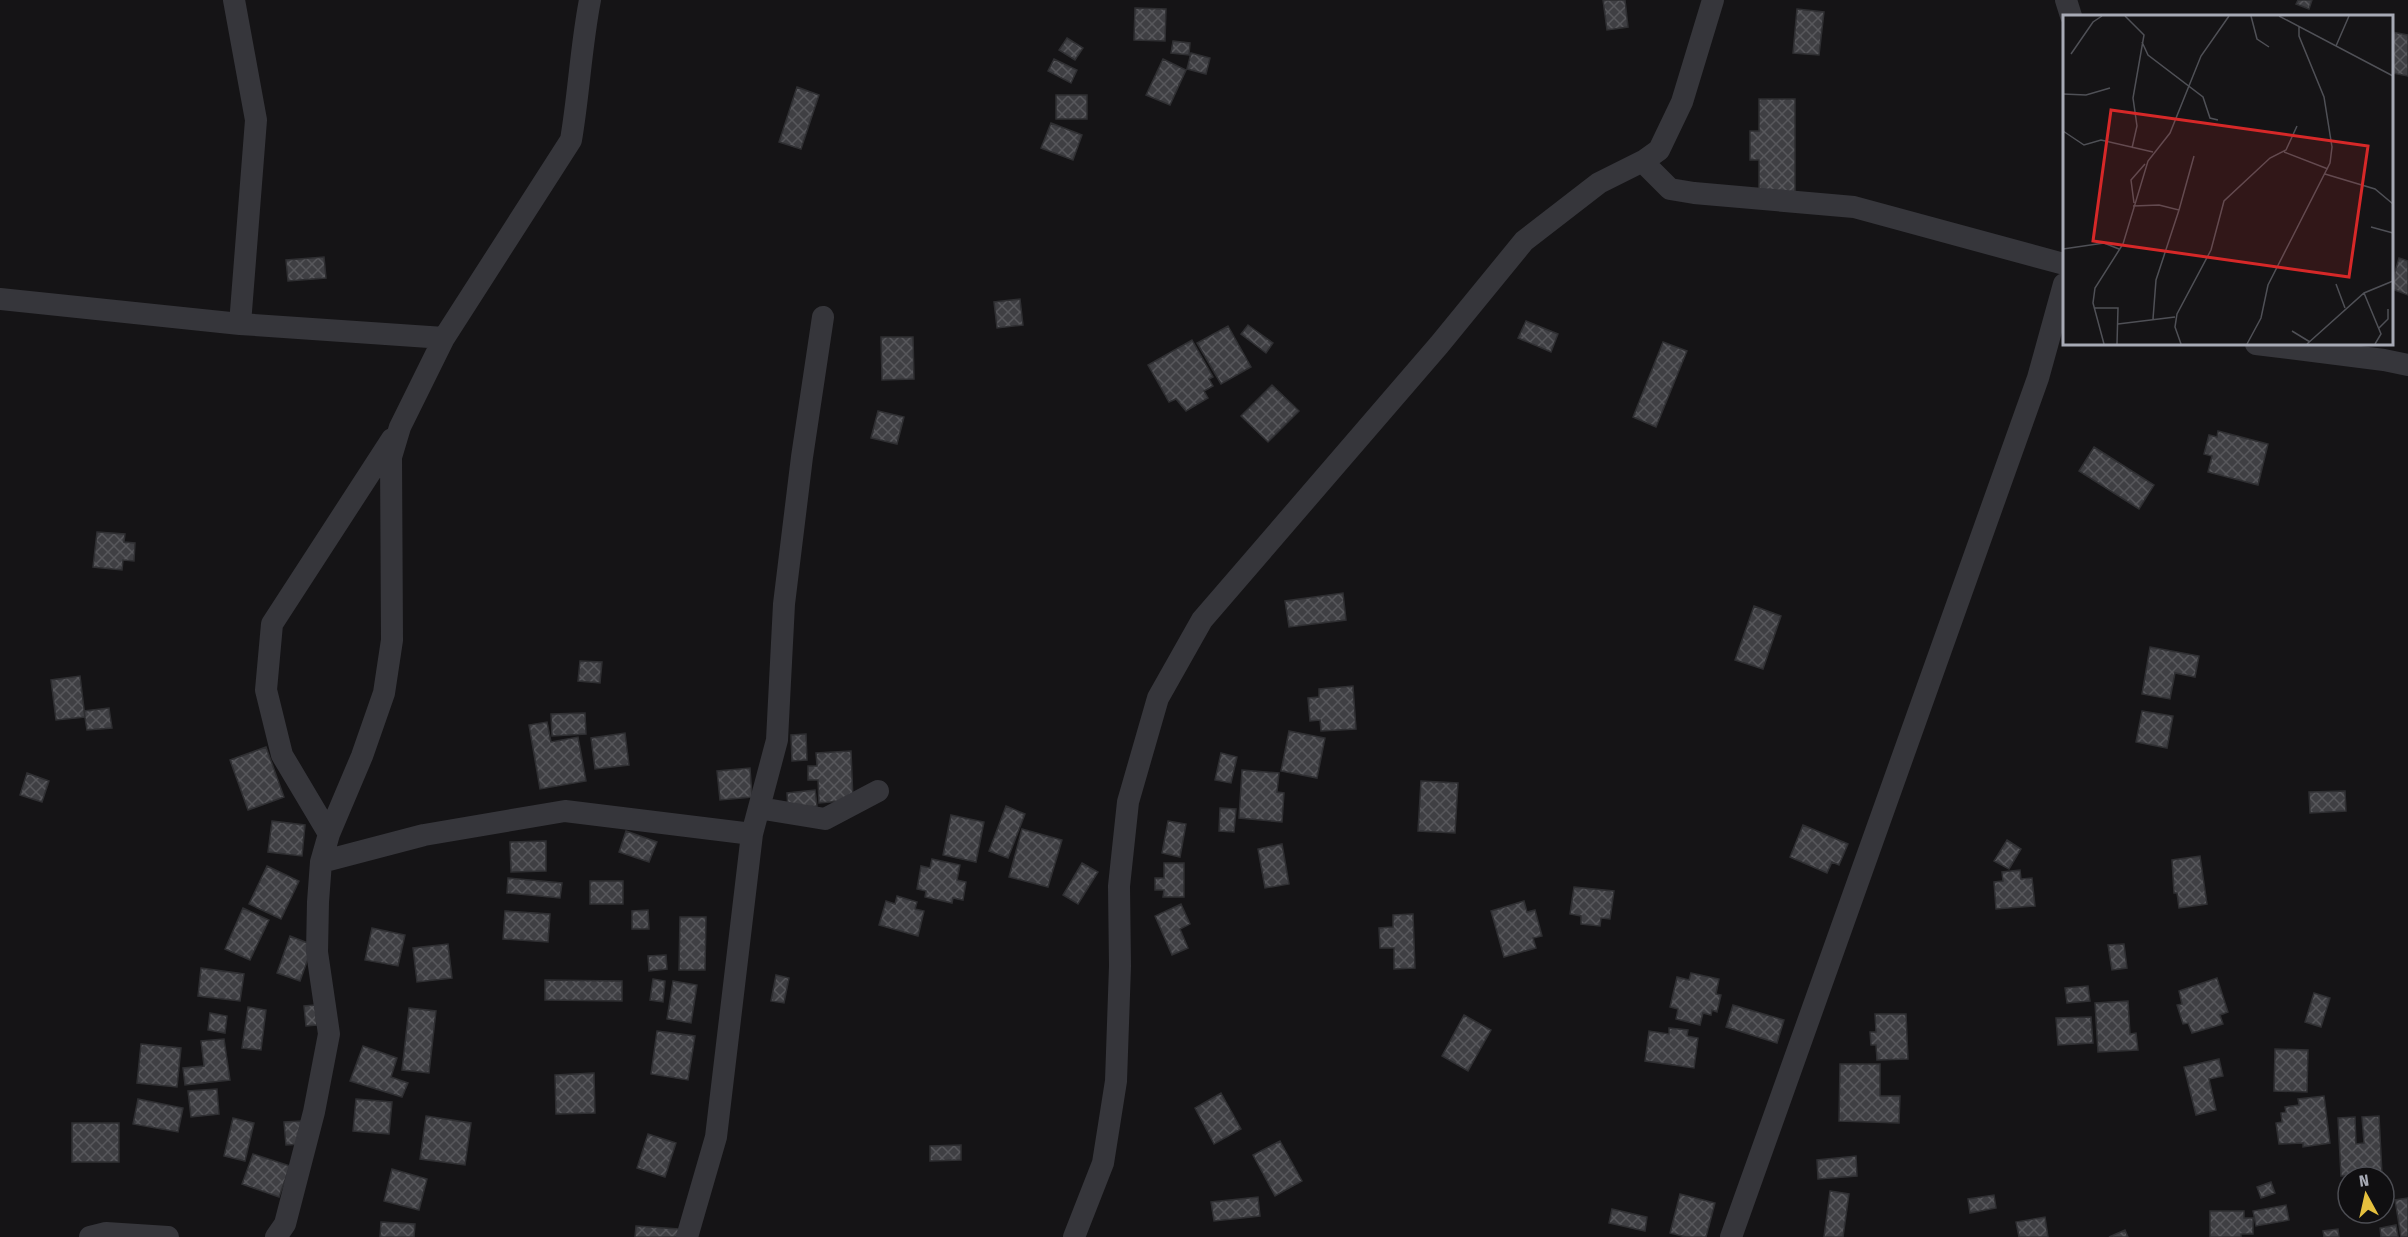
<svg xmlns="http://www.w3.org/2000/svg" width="2408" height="1237" font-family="'Fira Sans Condensed',sans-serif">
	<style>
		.building { fill: url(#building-cross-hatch); stroke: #2f2f32; stroke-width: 1.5 }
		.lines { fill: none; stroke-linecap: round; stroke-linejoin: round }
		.minor { stroke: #36363b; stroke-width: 22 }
		.inset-road { fill: none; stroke: #4f5056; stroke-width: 1.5 }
		.view { fill: #d62828; fill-opacity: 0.15; stroke: #d62828; stroke-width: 3 }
		.inset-edge { fill: none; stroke: #a7aab5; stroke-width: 3 }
	</style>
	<defs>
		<pattern id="building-cross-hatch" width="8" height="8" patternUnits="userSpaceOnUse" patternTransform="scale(1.5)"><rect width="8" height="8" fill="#3f3f43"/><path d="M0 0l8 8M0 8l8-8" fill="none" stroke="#58585c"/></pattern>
	</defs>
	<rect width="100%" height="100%" fill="#151416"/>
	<path class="building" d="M1603 0H1625L1628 27 1607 30Z
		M2298 0H2312L2309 9 2296 4Z
		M1135 8 1166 9 1165 41 1134 40Z
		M1797 9 1824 12 1819 55 1793 53Z
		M2392 32 2408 35V76L2392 73Z
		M1067 38 1083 48 1075 60 1059 50Z
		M1173 41 1190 43 1189 55 1171 53Z
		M1191 53 1210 58 1206 74 1187 69Z
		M1054 59 1077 70 1071 83 1048 71Z
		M1163 59 1186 70 1170 105 1146 95Z
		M797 87 819 95 801 149 779 142Z
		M1056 95H1087V119H1056Z
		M1759 99H1795V194H1759V160H1750V131H1759Z
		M1051 123 1082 135 1073 160 1041 148Z
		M324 257 326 278 288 281 286 260Z
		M2399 258 2408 261V295L2392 289V282Z
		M1020 299 1023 325 997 328 994 302Z
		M1526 321 1558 334 1551 352 1518 338Z
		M1248 325 1273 343 1266 353 1241 334Z
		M1228 326 1251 367 1221 384 1197 343Z
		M881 337H913L914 379 882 380Z
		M1192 340 1213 377 1209 379 1213 386 1204 391 1208 398 1186 411 1176 399 1169 402 1148 365Z
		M1663 342 1687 351 1656 427 1633 417Z
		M1272 385 1299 411 1268 442 1241 416Z
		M878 411 904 417 897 444 871 438Z
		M2218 431 2268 444 2258 485 2208 472 2212 456 2204 454 2209 435 2217 437Z
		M2094 447 2154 485 2139 509 2079 471Z
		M97 532 125 534 124 542 135 543 134 561 123 560 122 570 93 567Z
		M1343 593 1346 620 1289 627 1285 601Z
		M1754 606 1781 616 1763 669 1735 660Z
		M2150 647 2199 656 2195 677 2175 673 2170 699 2142 694Z
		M580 661 602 662 600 683 578 681Z
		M80 676 85 717 56 720 51 680Z
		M1353 686 1356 729 1321 731 1320 720 1310 721 1308 698 1319 697V689Z
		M109 708 112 728 87 730 84 711Z
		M2142 711 2173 716 2167 748 2136 742Z
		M585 713 586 734 552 736 551 714Z
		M547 722 551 742 578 737 586 781 540 789 529 725Z
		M1289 731 1325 738 1317 778 1281 771Z
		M625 733 629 765 595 769 591 738Z
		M806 734 807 760 792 761 791 735Z
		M266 747 284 797 248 810 230 760Z
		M851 751 853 800 819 803 818 780H808V766H817L816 753Z
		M1221 753 1237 757 1231 783 1215 780Z
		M750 768 752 797 720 800 717 771Z
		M1242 770 1279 773 1277 792 1284 793 1282 822 1239 818Z
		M27 773 49 781 42 802 20 795Z
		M1421 781 1458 783 1455 833 1418 831Z
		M815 790 817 806 788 809 787 793Z
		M2345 791 2346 811 2310 813 2309 792Z
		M1006 806 1025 814 1008 858 989 851Z
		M1220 808 1236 809 1234 832 1219 831Z
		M951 815 984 822 976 862 943 855Z
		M272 821 305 825 302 856 268 852Z
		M1168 821 1186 824 1180 857 1162 853Z
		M1803 825 1848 844 1839 865 1832 862 1827 873 1790 857Z
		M1022 829 1062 840 1048 887 1009 877Z
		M626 831 657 842 649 862 619 852Z
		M2007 840 2021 849 2009 869 1994 861Z
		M546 841V871L511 872 510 842Z
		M1282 844 1289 884 1265 888 1258 849Z
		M2200 856 2207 904 2179 908 2177 893H2174L2172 860Z
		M932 859 960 865 957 880 966 882 963 900 953 898 952 903 925 897 926 891 917 889 921 866 930 868Z
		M1082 863 1098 872 1078 904 1063 895Z
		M1164 863H1184V897H1163L1164 890H1155V878H1164Z
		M267 866 299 881 281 919 249 904Z
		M2020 870 2021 879 2032 878 2035 906 1996 909 1994 882 2003 881 2002 872Z
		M508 878 562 883 560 898 507 893Z
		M590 881H623V904H590Z
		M1574 887 1614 891 1610 919 1601 918 1600 926 1581 924V916L1570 914Z
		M897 896 917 902 915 909 924 911 918 936 879 925 886 901 895 904Z
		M1524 901 1527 912 1535 910 1542 936 1533 938 1536 948 1504 957 1491 911Z
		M1181 904 1190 924 1180 929 1188 948 1172 955 1155 916Z
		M243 908 269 920 250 960 225 949Z
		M648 910 649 929H632V911Z
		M505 911 550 914 548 942 503 939Z
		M1413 914 1415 968 1394 969V948H1380L1379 928 1393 927V915Z
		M680 917H706L705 970H679Z
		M372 928 405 935 398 966 365 960Z
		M290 936 313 945 300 981 277 973Z
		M448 944 452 978 417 982 413 948Z
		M2124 944 2127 968 2112 970 2108 945Z
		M666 955 667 969 649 971 648 956Z
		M201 968 244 974 240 1001 198 996Z
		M1691 973 1719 979 1716 994 1721 995 1717 1012 1712 1010 1711 1015 1703 1013 1700 1025 1676 1019 1678 1009 1670 1007 1677 977 1689 980Z
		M776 975 789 978 784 1003 771 1001Z
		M2217 978 2228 1012 2220 1015 2223 1024 2192 1033 2188 1023 2183 1024 2177 1005 2182 1004 2179 991Z
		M653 979 665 981 663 1002 650 1000Z
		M545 980 622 981V1001L545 1000Z
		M673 981 697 985 691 1023 667 1019Z
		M2088 986 2090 1001 2067 1003 2065 988Z
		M2314 993 2330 998 2321 1027 2305 1022Z
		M2128 1001 2130 1034 2136 1033 2138 1050 2098 1052 2095 1003Z
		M315 1005 317 1025 306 1026 304 1006Z
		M1733 1005 1784 1020 1777 1043 1726 1027Z
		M248 1007 266 1010 261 1050 242 1048Z
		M409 1008 436 1011 429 1073 402 1070Z
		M210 1013 227 1016 225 1033 208 1030Z
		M1875 1014H1906L1908 1059 1877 1060 1876 1045H1871L1870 1032H1876Z
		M1464 1015 1491 1030 1468 1071 1442 1056Z
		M2091 1017 2093 1043 2058 1045 2056 1018Z
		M1669 1028 1688 1030 1687 1036 1698 1038 1694 1068 1645 1061 1649 1031 1669 1034Z
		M657 1031 695 1036 688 1080 651 1074Z
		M224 1039 230 1080 185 1085 183 1068 204 1066 201 1041Z
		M141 1044 181 1048 177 1087 137 1083Z
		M363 1046 397 1058 391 1077 408 1083 402 1097 350 1081Z
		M2275 1049 2308 1050 2307 1092 2274 1091Z
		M2219 1059 2223 1076 2209 1079 2216 1110 2196 1115 2184 1067Z
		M1840 1064H1880V1096H1900L1899 1123 1839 1121Z
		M594 1073 595 1113 556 1114 555 1075Z
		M217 1089 219 1114 191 1117 188 1091Z
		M1221 1093 1241 1129 1214 1144 1195 1108Z
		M2324 1096 2330 1143 2303 1147V1143L2279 1144 2276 1123 2282 1122 2281 1113 2286 1112 2285 1107 2299 1105 2298 1099Z
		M138 1099 183 1108 178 1132 133 1124Z
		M356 1099 392 1102 389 1134 353 1131Z
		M426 1116 471 1123 465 1165 420 1159Z
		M2379 1116 2382 1174 2341 1176 2338 1118 2355 1117 2356 1144 2364 1143 2362 1117Z
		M233 1118 254 1123 245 1161 224 1156Z
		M302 1121 303 1144 286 1145 284 1122Z
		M72 1123H119V1162H72Z
		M648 1134 676 1143 665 1177 637 1168Z
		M1280 1141 1302 1181 1275 1196 1253 1155Z
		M961 1145V1160L930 1161V1146Z
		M253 1154 290 1166 279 1197 242 1184Z
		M1856 1156 1857 1176 1818 1179 1817 1160Z
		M392 1169 427 1179 419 1210 384 1201Z
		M2271 1182 2275 1193 2261 1198 2257 1187Z
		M1830 1191 1849 1194 1843 1237H1824Z
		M1680 1194 1715 1203 1706 1237H1686L1670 1233Z
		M1994 1195 1996 1208 1970 1213 1968 1199Z
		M1258 1197 1260 1216 1214 1221 1211 1202Z
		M2408 1198V1237H2401L2395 1200Z
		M2286 1205 2289 1220 2256 1226 2253 1211Z
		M1612 1209 1647 1217 1645 1231 1609 1223Z
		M2210 1211H2244V1218H2253V1234H2241V1237H2210Z
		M2045 1217 2048 1237H2019L2016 1222Z
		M381 1222 415 1224 414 1237H380Z
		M2396 1225 2398 1237H2381L2380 1228Z
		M636 1226 679 1229 678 1237H635Z
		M2338 1229 2339 1237H2324L2323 1231Z
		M2125 1230 2128 1237H2109Z"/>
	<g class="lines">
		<path class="minor" d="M234 0 256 120 240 324
			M2066 0 2071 16
			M1643 162 1670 189 1694 193 1854 207 2064 264
			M0 299 240 324 444 338
			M2256 344 2384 360 2408 365
			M759 808 825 819 878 791
			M329 834 282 755 266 690 272 624 392 439
			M752 834 777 740 784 604 802 457 823 317
			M321 862 424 835 565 811 752 834 716 1137 687 1237
			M90 1237 106 1233 168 1237
			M276 1237 285 1224 314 1112 329 1034 317 952 318 902 321 862 329 834 362 756 384 693 392 640 391 457 400 427 444 338 571 140C579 93 581 46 590 0
			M1074 1237 1103 1163 1116 1081 1120 966 1119 886 1128 802 1158 698 1202 620 1439 345 1524 241 1599 183 1645 160 1659 150 1682 102 1713 0
			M1731 1237 2038 378 2064 284"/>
	</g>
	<g transform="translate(2063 15)">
		<rect width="330" height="330" fill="#151416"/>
		<path class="inset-road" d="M62 1 81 20 70 83 74 111 69 133M188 1 194 24 206 32M216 1 330 61M79 27 85 40 140 82 147 103 155 105M273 31 286 1M8 39 30 7 39 1M0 79 23 80 47 73M0 116 21 130 38 125 90 137M221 137 265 154M262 159 312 174 330 189M71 188 68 165 82 149M70 191 96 190 116 195 93 265 90 304M116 195 131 141M308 212 330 218M0 234 41 228 56 234M273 269 282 293M301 278 318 319 312 329M32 293H55L54 329M55 309 112 302M316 313 325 304V294M229 316 247 327M41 329 30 288 32 273 60 229 85 146 107 118 138 41 166 1M118 329 112 312 114 299 148 235 161 186 207 143 223 135 234 111M184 329 198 303 205 270 267 148 269 132 261 82 236 21V11M244 329 301 278 330 266"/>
		<path class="view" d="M48 95 305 131 286 262 30 226Z"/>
		<rect width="330" height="330" class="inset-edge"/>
	</g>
	<g transform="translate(2366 1195) rotate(352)"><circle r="28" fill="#100f11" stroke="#4c4d53" stroke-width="1.5"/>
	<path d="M0-4.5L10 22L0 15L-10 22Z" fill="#e5c03e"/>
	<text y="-9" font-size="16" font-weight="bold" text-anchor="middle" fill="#a7aab5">N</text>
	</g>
</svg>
